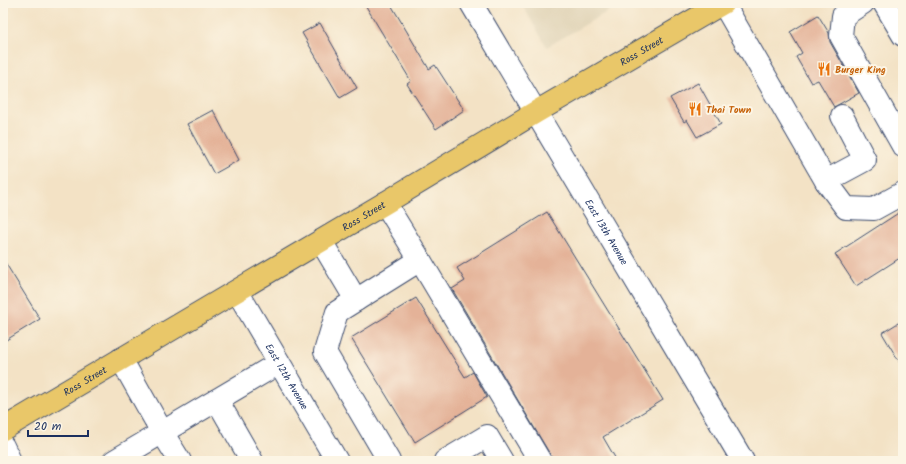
<svg xmlns="http://www.w3.org/2000/svg" width="906" height="464" font-family="Kalam,sans-serif">
	<style>
		.built { fill: #e0d3b6 }
		.building { fill: #e4b298 }
		.lines { fill: none; stroke-linecap: round; stroke-linejoin: round }
		.minor-casing { stroke: #3b4a6d; stroke-width: 24 }
		.major-casing { stroke: #3b4a6d; stroke-width: 24 }
		.minor { stroke: #fff; stroke-width: 22 }
		.major { stroke: #e9c769; stroke-width: 22 }
		.labels { text-anchor: middle; stroke-width: 4; stroke-linejoin: round; paint-order: stroke }
		.street-label { font-size: 10px; fill: #1b2f5e; stroke: #fcf5e5 }
		.food-label { font-size: 10px; font-weight: bold; fill: #c56008; stroke: #fcf5e5; text-anchor: start }
	</style>
	<rect width="100%" height="100%" fill="#fcf5e5"/>
	<filter id="ink" filterUnits="userSpaceOnUse"><feTurbulence type="fractalNoise" baseFrequency=".025" numOctaves="2"/><feDisplacementMap in="SourceGraphic" scale="8" xChannelSelector="R" yChannelSelector="G"/><feConvolveMatrix kernelMatrix="1 2 1 2 8 2 1 2 1" color-interpolation-filters="sRGB"/></filter>
	<filter id="wash" filterUnits="userSpaceOnUse"><feTurbulence type="fractalNoise" baseFrequency=".012" numOctaves="4" result="noise"/><feDisplacementMap in="SourceGraphic" scale="16" xChannelSelector="R" yChannelSelector="G"/><feGaussianBlur stdDeviation="0.9" result="paint"/><feColorMatrix in="noise" values="0 0 0 0 0 0 0 0 0 0 0 0 0 0 0 0 0 1.4 0 .05"/><feComposite in="paint" operator="in"/></filter>
	<g filter="url(#wash)">
		<rect width="100%" height="100%" fill="#f3e2c5"/>
		<path class="built" d="M521 3H622L547 47Z"/>
		<g id="blocks">
			<path class="building" d="M364 3H390L429 69 435 65 464 110 436 129 407 84 411 81Z
				M818 15 829 33 830 42 859 93 834 107 818 80 811 83 796 57 802 53 790 32Z
				M320 23 357 88 340 98 302 33Z
				M698 83 721 124 697 137 687 120 684 122 670 98Z
				M213 110 239 160 214 174 187 124Z
				M903 210V256L856 286 835 254Z
				M547 212 663 400 603 437 617 461H554L452 289 465 281 457 268Z
				M3 259 40 319 3 342Z
				M416 298 465 377 473 372 487 397 415 442 351 338Z
				M903 320V368L882 333Z"/>
		</g>
	</g>
	<g filter="url(#ink)">
		<use href="#blocks" fill-opacity="0" stroke="#3b4a6d" stroke-width="1"/>
		<g class="lines">
			<g class="minor-casing">
				<g id="minor">
					<path id="s1" d="M471 3 743 461"/>
					<path d="M723 3 826 181 846 208 874 209 903 193"/>
					<path d="M863 3 843 16 841 36 903 146"/>
					<path d="M884 3 903 35"/>
					<path d="M826 181 865 160 842 116"/>
					<path d="M385 203 420 260 540 461"/>
					<path d="M321 241 356 300"/>
					<path id="s2" d="M237 291 337 461"/>
					<path d="M121 359 162 432 180 461"/>
					<path d="M217 400 252 461"/>
					<path d="M3 446 10 461"/>
					<path d="M114 461 279 363"/>
					<path d="M389 461 325 352 337 312 420 260"/>
					<path d="M445 461 487 436 502 461"/>
				</g>
			</g>
			<g class="major-casing">
				<g id="major">
					<path id="s3" d="M3 429 385 203 536 112 723 3"/>
				</g>
			</g>
			<use href="#minor" class="minor"/>
			<use href="#major" class="major"/>
		</g>
	</g>
	<defs>
		<g id="restaurant-bare" transform="scale(1.08)"><path d="M-5-6h1v4h1v-4h1v4h1v-4h1v5L-1.5 .5V6h-2V.5L-5-1ZM5-6V6H3V1.5H1.5Q1.5-4 5-6Z" fill="#e8710a" stroke="#fcf5e5" stroke-width="2.5" paint-order="stroke"/></g>
	</defs>
	<g fill-rule="evenodd">
		<use href="#restaurant-bare" x="824" y="69"/>
		<use href="#restaurant-bare" x="695" y="109"/>
	</g>
	<g class="labels">
		<g class="street-label">
			<text dy="4" stroke="none"><textPath href="#s3" startOffset="742">Ross Street</textPath></text>
			<text dy="4" stroke="none"><textPath href="#s3" startOffset="419">Ross Street</textPath></text>
			<text dy="4" stroke="none"><textPath href="#s1" startOffset="266">East 13th Avenue</textPath></text>
			<text dy="4" stroke="none"><textPath href="#s2" startOffset="99">East 12th Avenue</textPath></text>
			<text dy="4" stroke="none"><textPath href="#s3" startOffset="95">Ross Street</textPath></text>
		</g>
		<g class="food-label">
			<text x="835" y="73">Burger King</text>
			<text x="706" y="113">Thai Town</text>
		</g>
	</g>
	<rect width="906" height="464" fill="none" stroke="#fcf5e5" stroke-width="16"/>
	<path d="M28 430v6h60v-6" fill="none" stroke="#1b2f5e" stroke-width="2"/>
	<text x="34" y="430" font-size="12" fill="#1b2f5e" stroke="#fcf5e5" stroke-width="3" paint-order="stroke">20 m</text>
</svg>
